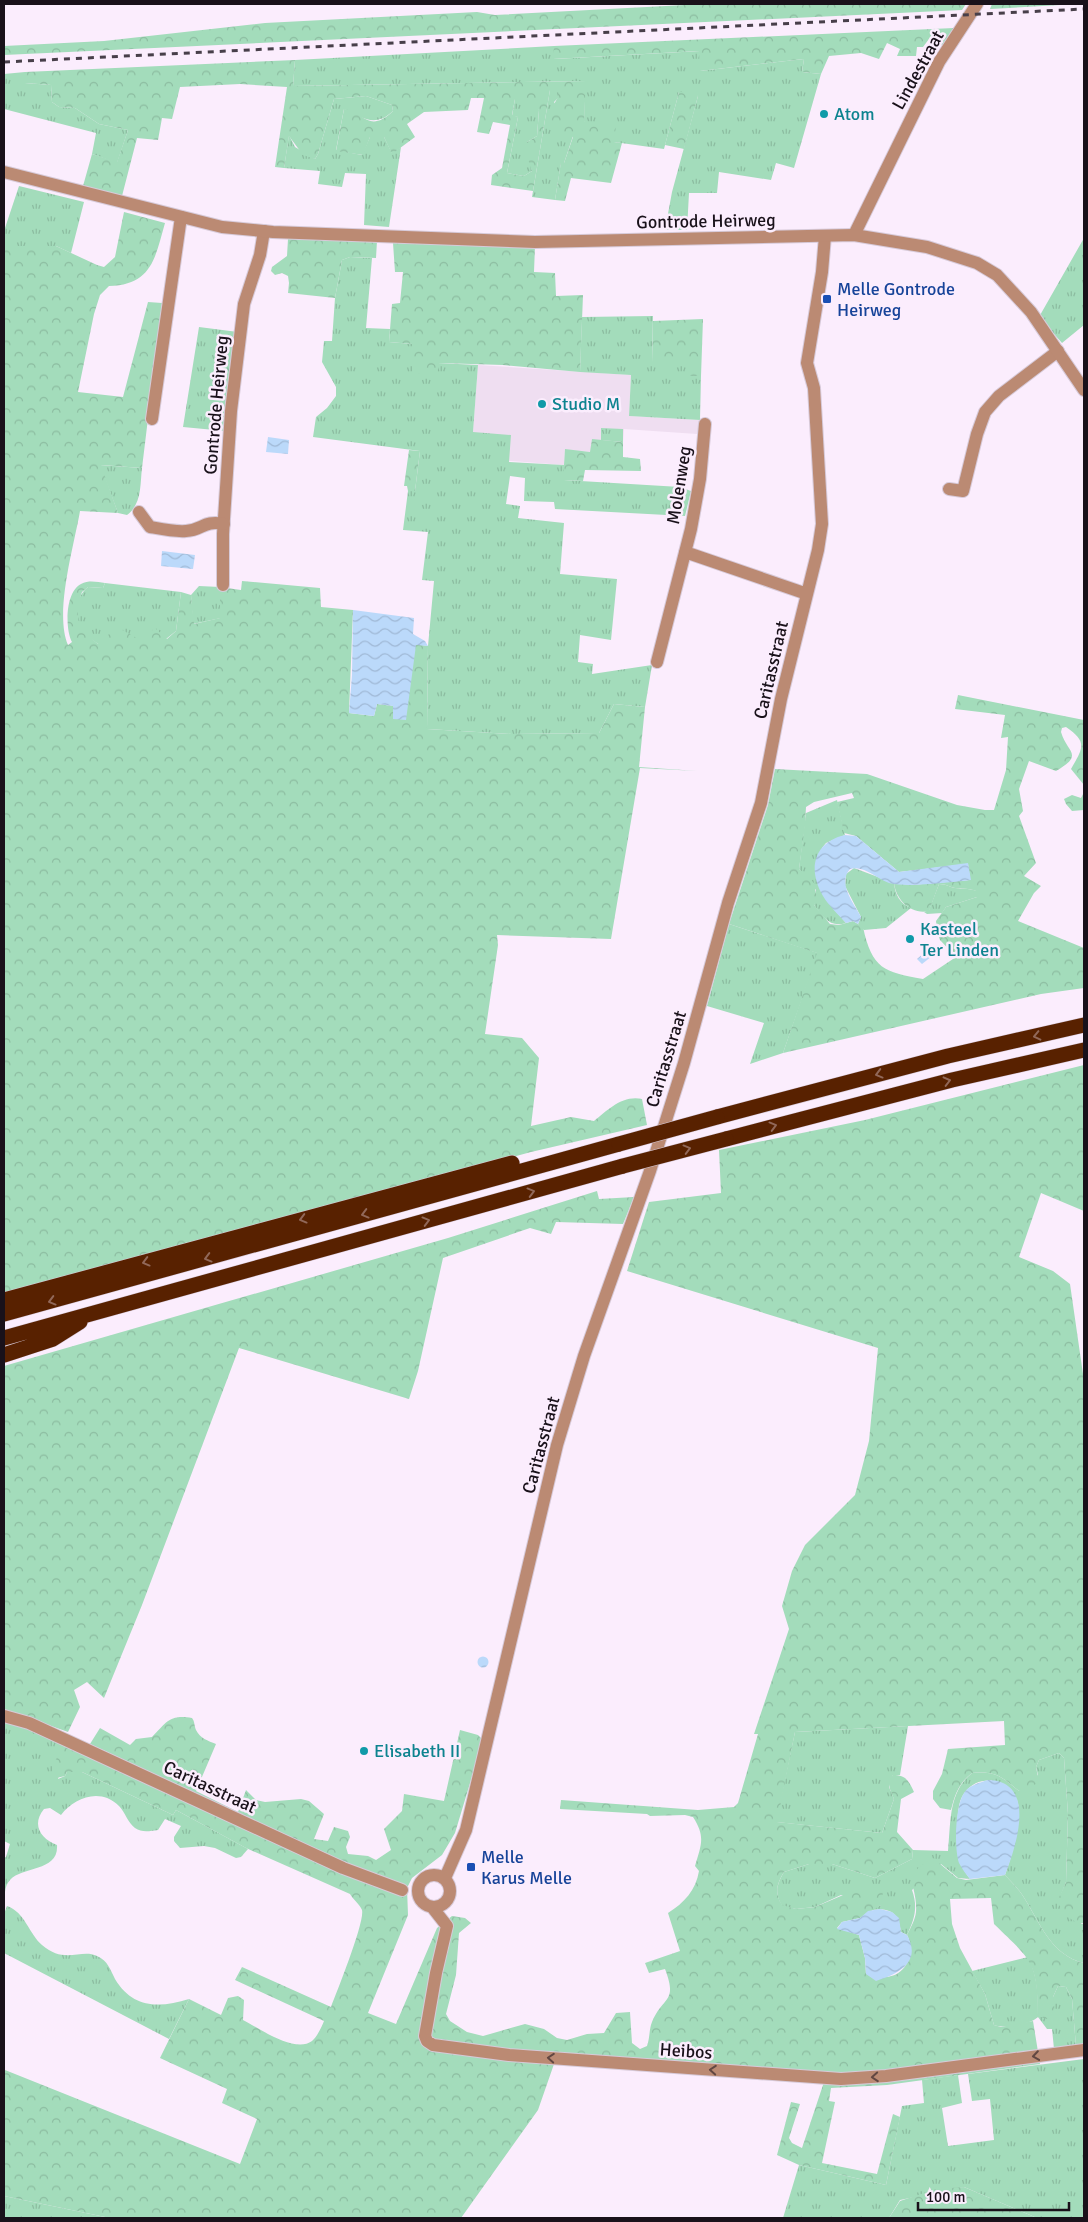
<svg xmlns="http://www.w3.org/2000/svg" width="1088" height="2222" font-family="Signika,sans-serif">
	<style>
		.commercial { fill: #efdef1 }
		.grass { fill: url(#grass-tufts) }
		.forest { fill: url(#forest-crowns); fill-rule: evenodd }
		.water { fill: url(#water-waves) }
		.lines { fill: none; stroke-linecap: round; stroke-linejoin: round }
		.minor-casing { stroke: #d7cad9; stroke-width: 14 }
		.tertiary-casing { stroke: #d7cad9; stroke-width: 14 }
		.motorway-casing { stroke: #d7cad9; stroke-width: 16 }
		.minor { stroke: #bb8a73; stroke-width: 12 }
		.tertiary { stroke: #bb8a73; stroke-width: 12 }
		.motorway { stroke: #582100; stroke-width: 15 }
		.rail { stroke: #483f4a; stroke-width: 3; stroke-dasharray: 6 6; stroke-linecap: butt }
		.motorway-bridge-casing { stroke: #d7cad9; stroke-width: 16; stroke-linecap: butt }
		.motorway-bridge { stroke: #582100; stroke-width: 15 }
		.oneway { stroke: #916859 }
		.oneway2 { stroke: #624742 }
		.culture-dot { fill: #0f9aa8; stroke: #fbedfd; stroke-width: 2 }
		.transit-dot { fill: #1a4fb4; stroke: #fbedfd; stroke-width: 2 }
		.labels { text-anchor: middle; stroke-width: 5; stroke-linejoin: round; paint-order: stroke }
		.street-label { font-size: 18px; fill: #19111a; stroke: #fbedfd }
		.culture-label { font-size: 18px; fill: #0d838f; stroke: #fbedfd; text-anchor: start }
		.transit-label { font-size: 18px; fill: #164399; stroke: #fbedfd; text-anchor: start }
	</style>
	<defs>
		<pattern id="grass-tufts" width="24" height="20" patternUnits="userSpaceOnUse" patternTransform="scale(1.25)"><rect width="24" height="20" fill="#a3dcbb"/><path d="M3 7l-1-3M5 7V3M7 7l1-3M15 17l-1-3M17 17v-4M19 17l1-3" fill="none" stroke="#8cbca0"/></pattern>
		<pattern id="forest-crowns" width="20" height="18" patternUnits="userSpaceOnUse" patternTransform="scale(1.25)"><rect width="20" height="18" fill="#a3dcbb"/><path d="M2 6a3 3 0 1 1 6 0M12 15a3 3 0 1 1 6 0" fill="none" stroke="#8cbca0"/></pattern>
		<pattern id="water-waves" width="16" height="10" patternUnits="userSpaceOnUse" patternTransform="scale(1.25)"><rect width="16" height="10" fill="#bbd9fa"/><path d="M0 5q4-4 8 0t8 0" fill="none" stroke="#a0b9d6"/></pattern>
	</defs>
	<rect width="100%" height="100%" fill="#fbedfd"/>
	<path class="commercial" d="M478 365 631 375 629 416 700 420 697 434 624 429 623 442 592 440 591 452 565 450 564 465 471 458Z"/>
	<path class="grass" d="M554 46V59L700 51V71L804 59 802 72 821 74 794 168 776 163 771 180 719 172 717 193H689L687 230H665L672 192 698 96 679 92 664 149 614 142 584 121 585 81 293 86 295 60Z
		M25 72V83L51 85 52 102 59 107 75 108 99 124 128 130 117 163 92 154 96 133 4 109V74Z
		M550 90H559V97L554 102 573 136 564 163H561L555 200 532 197Z
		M366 96 392 105 393 111C375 128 363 118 344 109L336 150 362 155 370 137H384L392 153 401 147 389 227 364 225 366 174 345 173 342 187 318 184 320 171 284 168 289 135 295 147 315 159 318 154 334 99Z
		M515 99H526L539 110 537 136 527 142 532 171 524 176 507 173 518 117 512 116Z
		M19 186 84 202 71 253 56 246H4V231Z
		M1084 238V325L1062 343 1039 317Z
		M350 257 372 258 366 328 390 329 389 342 412 344V373L438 363 478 365 473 432 511 435 509 462 564 465V480L680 487 691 491 685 516 555 509 554 502 524 501 525 478 510 476 506 504 520 506 518 518 564 523 560 574 617 579 611 640 580 635 578 662 593 664 592 674 652 665 645 707 614 704 599 733 512 734 427 729 428 646 434 581 422 580 428 532 403 530 408 491H415L420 451 313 437 316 417 327 408 336 396V387L322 362 324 341H332L335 298 342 260Z
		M653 316 652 362H690L689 376H701L700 420 629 416 631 375 580 372 582 317Z
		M199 327 238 332 225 431 183 427Z
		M601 428 623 429V442L601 440Z
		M100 465 142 468C140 485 142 504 127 515L118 513Z
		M105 583 181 592 176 631 166 639 98 644C93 640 86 636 82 631 74 618 75 597 88 587L103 588Z
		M199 586 220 587 221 618 193 624 191 595Z
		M837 800 845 835 826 843 822 848 833 908 846 923C830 928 823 917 814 905L816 890 799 869 806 813Z
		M854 868 894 883C895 894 900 904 911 908L886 928 864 930 858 924 861 917 845 886 846 874Z
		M939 884C947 884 949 887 955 888 963 889 967 888 977 891V897L946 907 942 913 927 914 924 912 929 910Z
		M729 924 818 953 783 1053 750 1064 764 1023 707 1006Z
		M4 1721 15 1724 68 1745 58 1779 65 1776 67 1772H82L173 1815 176 1810 248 1849 241 1857 236 1858 215 1848 204 1846 180 1848 174 1841V1837L181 1826 165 1819 158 1830C150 1831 142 1833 135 1828 128 1823 125 1812 119 1806 100 1787 74 1798 61 1815L50 1808 44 1809C31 1825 41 1839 57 1845 59 1872 23 1866 10 1880 4 1886 5 1896 4 1903V1858L6 1857 10 1844 4 1841Z
		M908 1726 900 1775H893L889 1787 894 1799 882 1833 776 1822 795 1732Z
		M1059 1753 1064 1758 1068 1814 1066 1882 1058 1902 1082 1924 1084 1923V1963C1050 1955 1040 1922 1023 1896 1018 1888 1011 1882 1005 1875 1011 1859 1022 1820 1018 1804 1013 1779 980 1772 965 1792 957 1802 958 1817 957 1829 956 1849 958 1863 970 1879L958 1878 941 1864 912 1890C918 1907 915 1918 907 1935L901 1932C898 1911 889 1907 868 1911L881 1905 841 1895 815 1907 796 1909 782 1906C774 1893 777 1884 784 1872L809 1864H832L875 1878 912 1859 913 1850 948 1851C951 1823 948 1792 972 1773 995 1771 1001 1776 1019 1791L1038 1775 1036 1767 1039 1760Z
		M7 1906C25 1912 29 1934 42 1945 65 1965 81 1948 97 1956 108 1961 110 1969 115 1979 133 2009 160 2008 189 1999L169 2039 4 1953V1914Z
		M1028 1957C1038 1977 1038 1995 1038 2016L1053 1997 1058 1986 1066 1987 1072 1999 1076 2046 1054 2049 1052 2029H1047L1038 2017C1029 2025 1005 2029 994 2025L985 1994 972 1971Z
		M1084 2059V2218H1037L964 2187 900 2200 889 2218H783L799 2165 886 2185 902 2106 924 2103 922 2080 958 2075 962 2103 942 2108 948 2146 994 2140 990 2099 972 2101 968 2074Z
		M4 2196 110 2218H4Z"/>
	<path class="forest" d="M704 4H966L962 10 4 55V46L104 41 265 23 477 12 495 15Z
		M992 4H1078L990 9Z
		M954 28 943 46 929 39 923 47H917L916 56H897L900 49 887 43 879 59 861 53 829 56 821 74 802 72 804 59 700 71 699 51 553 59 554 46Z
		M295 60 293 86 586 81 584 121 616 125 614 142 622 143 611 183 571 178 565 201 555 200 561 162 564 163 573 137 552 126 548 115 558 97 559 90H550L533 191 491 185 492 175 502 168 510 125 493 122 489 134 477 132 484 98H471L468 110 424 112 407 124 415 137 392 154 384 137H370L363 155 336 151 344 109C363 110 368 135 393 111L392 105 366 96 334 99 318 154 315 159 303 155 289 136 284 168 275 167 287 87 240 84 180 87 172 119 162 118 158 140 137 138 122 196 83 186 92 154 117 162 128 130 99 124 75 108 59 107 52 102 51 85 25 83V72ZM515 99H526L525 107 539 110 537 136 527 142 524 147 532 171 524 176 507 173 518 117 512 115Z
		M690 90 695 91 698 96 684 149 665 145 679 92Z
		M124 212 165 223C155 258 152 285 109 286L100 295 94 314 78 392 123 397 148 302 162 303 142 468 101 465 118 513 80 511C74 546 54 613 68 645L72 642C65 629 65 592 81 584 89 580 97 582 105 583L103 588 88 587 82 592C74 619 76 626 98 644L117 627 140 640 155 628 167 639 176 631 181 592 191 595 194 624 220 618V587L241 590 242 581 320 588 321 607 353 610 349 713 374 716 377 704 394 706 416 644 428 646 427 729 512 734 599 733 614 704 645 707 639 767 697 771 640 768 611 939 497 935 498 945 485 1034 522 1038 539 1058 531 1126 571 1117 594 1121C608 1110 622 1095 642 1099L647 1125 531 1152 4 1295V246H56L97 265 104 267 115 257Z
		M288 239 377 241 376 258 350 257 342 260 335 298 288 293 289 283 288 276 282 273 275 275 271 271 272 267 287 256Z
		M393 243 535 246 534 272 555 273 556 296 583 295 580 372 503 365 439 363 437 375 412 373V344L389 342 392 304 400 303 403 272H395Z
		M703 319 701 376H689V362H652L653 321Z
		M592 439 623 442V457L640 459 641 471 585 470 583 481 563 480 565 449 590 452Z
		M409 450 420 451 415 491H408L407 486H404Z
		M958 695 1084 720V785L1071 769C1083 748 1088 742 1066 727L1062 728 1061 732C1067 753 1085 754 1056 771L1029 761 1019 789 1023 811 1019 816 1036 863 1024 876 1041 886 1034 893 1018 921 1084 948V988L1041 994 783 1053 817 953 729 924 768 805 775 769 867 774 957 805 985 810H994L1006 770 1008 737 1001 738 1005 715 955 709ZM852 793 854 798 837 802 844 833 856 836 899 872 968 864 970 880 911 885 894 883C896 900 911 915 929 911L939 884C947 884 949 887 955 888 963 889 968 888 976 891L977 897 946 907 936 921 937 932 940 940 956 957 923 979C884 972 872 969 863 927L853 921 839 925 830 924 814 905 817 899 814 883 799 869 805 826 806 807 814 802Z
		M1084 792V810L1072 811 1066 804 1064 799 1072 795 1081 798Z
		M1084 1065V1211L1041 1193 1019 1257 1053 1271 1070 1284 1084 1381V1923C1071 1924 1064 1912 1057 1902L1066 1882 1068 1814 1064 1758 1059 1753 1039 1760 1036 1767 1039 1782 1026 1790 1019 1791C1001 1776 995 1771 972 1773 959 1783 955 1794 951 1810L940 1808 933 1799V1791L942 1774 948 1749 1005 1745 1004 1721 795 1732 777 1822 882 1833 894 1799C890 1790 886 1783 893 1775 906 1775 909 1781 914 1792L901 1799 897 1832 913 1850 912 1859 875 1878 832 1864H809L784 1872C777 1883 774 1893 782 1905L796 1909 815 1907 862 1887 883 1892 881 1905 860 1918 842 1922 837 1928 859 1935 865 1958 866 1974C872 1975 880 1977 886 1977 907 1976 916 1951 907 1935 911 1927 915 1920 916 1912 918 1885 899 1876 933 1858L957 1878 966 1880 1005 1875C1011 1882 1018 1888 1023 1896 1040 1922 1050 1955 1084 1963V2045L1076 2046 1072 1999 1066 1987 1058 1986 1053 1997 1055 2012 1047 2019 1038 2016C1037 1961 1032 1961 994 1924L991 1898 950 1899 952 1924 960 1948 985 1994 994 2025 1001 2027 1033 2021 1040 2064 887 2085 831 2088 829 2101 835 2102 822 2163 877 2174 893 2114 900 2117 886 2185 799 2165 777 2155 791 2102 800 2104 789 2138 792 2143 802 2148 825 2079 554 2064 538 2110 461 2218H110L4 2196V2078L5 2070 240 2164 257 2119 222 2103 227 2089 160 2058 189 1999 221 2015 228 1998 238 1996 244 2000 243 2020C259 2028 295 2054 312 2041 317 2037 322 2026 324 2021L235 1980 242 1967 331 2007C337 1991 365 1922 362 1910 360 1905 353 1899 350 1894L246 1848 176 1810 173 1815 82 1772H67L65 1776 52 1779C50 1765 58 1754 68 1745L169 1781 90 1744 100 1728 130 1745 136 1739 152 1737C166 1723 169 1714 192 1718 195 1722 194 1725 196 1730 200 1738 208 1741 216 1744L196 1791 238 1812 246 1790 256 1800 265 1802 301 1799 309 1801 324 1814 314 1839 328 1841 334 1827 348 1831 350 1837 346 1847 348 1854 368 1856 376 1860 391 1850 384 1829 402 1811 404 1794 444 1801 460 1730 478 1735 483 1740 455 1833 442 1855 412 1878 407 1888 408 1915 368 2013 396 2024 437 1928 452 1916 465 1918 471 1923 459 1933 456 1975 446 2014 450 2021 467 2032 483 2036 525 2024 544 2029 557 2038 567 2040 587 2034 604 2033 616 2013 630 2012 632 2043 640 2049 647 2046C650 2038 649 2029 652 2022 663 1996 678 2003 665 1969L649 1973 645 1963 680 1951 668 1913C684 1903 696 1890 699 1871L695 1866C701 1845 706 1837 693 1817L685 1815 650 1816 647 1814 560 1809 561 1800 698 1810 734 1807 738 1803 758 1734H754L789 1629 782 1606 792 1571 805 1545 855 1495 869 1441 878 1348 627 1271 649 1202 721 1193 719 1150 865 1120Z
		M597 1191 599 1199 634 1197 623 1224 556 1222 551 1234 530 1228 443 1258 418 1371 409 1399 239 1348 142 1605 104 1698 87 1682 74 1690 80 1707 68 1732 4 1709V1366L448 1238Z
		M964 2187 1037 2218H889L900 2201 936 2189Z"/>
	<path class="water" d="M268 437 289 440 288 454 266 452Z
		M162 551 195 555 193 569 161 566Z
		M353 610 414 618 413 634 425 641 428 646 416 645 406 720 393 719V706L377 704 374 716 349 713 352 675Z
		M845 835 856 836 899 872 968 863 971 880C949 882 909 888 889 883 877 879 864 865 850 869 837 884 854 903 861 917L858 924 853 921 846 923C838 914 829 906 823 896 807 869 814 842 845 835Z
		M931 947 936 953 922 964 917 959Z
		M477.5 1662a5.5 5.5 0 1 1 11 0a5.5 5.5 0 1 1-11 0Z
		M988 1780C1038 1781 1016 1847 1005 1875L970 1879C966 1874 962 1869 959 1863 954 1849 955 1806 964 1793 969 1785 979 1783 988 1780Z
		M880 1909 892 1912 899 1918 901 1932 907 1935C922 1962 899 1974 876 1981L866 1974 865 1958 859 1935 837 1929 842 1922 860 1918 868 1911Z"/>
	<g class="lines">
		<g class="minor-casing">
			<path id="minor" d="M854 235 939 62 977 4
				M152 419 181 217
				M949 489 963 491 977 434 985 412 999 396 1058 351
				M685 552 807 594
				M223 585V534L231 411 244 304 260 255 264 231
				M657 662 691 529 700 479 705 424
				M418 1891a16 16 0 1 1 32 0a16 16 0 1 1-32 0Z
				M445 1878 466 1830 557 1445 584 1356 650 1171 684 1063 728 903 761 803 781 699 818 550 822 524 814 388 807 363 822 272 825 236
				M432 1907 447 1926 436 1973 425 2036 427 2041 433 2045 509 2055 841 2079 886 2076 1084 2050"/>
		</g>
		<g class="tertiary-casing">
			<path id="tertiary" d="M4 172 222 227 273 232 535 242 854 235 927 247 977 263 997 275 1031 312 1084 390
				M139 512 150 527C161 529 175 532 186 531 203 530 203 520 224 524
				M4 1716 29 1723 343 1868 402 1890"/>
		</g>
		<g class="motorway-casing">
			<path id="motorway" d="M717 1117 948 1056 1084 1025
				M726 1139 952 1080 1084 1050
				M4 1300 512 1163
				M4 1314 619 1144
				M4 1338 623 1166
				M4 1355 53 1339 80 1322"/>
		</g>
		<use href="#minor" class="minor"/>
		<use href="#tertiary" class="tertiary"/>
		<use href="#motorway" class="motorway"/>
		<path class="rail" d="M4 62 1084 9"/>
		<g class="motorway-bridge-casing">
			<path id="motorway-bridge" d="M619 1144 717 1117
				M623 1166 726 1139"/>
		</g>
		<use href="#motorway-bridge" class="motorway-bridge"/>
	</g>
	<defs><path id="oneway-chevron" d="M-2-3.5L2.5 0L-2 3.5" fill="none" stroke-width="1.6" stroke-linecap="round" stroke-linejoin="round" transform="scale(1.25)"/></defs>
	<g class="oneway">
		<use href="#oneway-chevron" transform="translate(1037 1036) rotate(167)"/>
		<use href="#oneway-chevron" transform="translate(879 1074) rotate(165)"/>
		<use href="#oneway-chevron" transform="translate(947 1081) rotate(-14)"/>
		<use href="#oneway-chevron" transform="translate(773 1126) rotate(-15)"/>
		<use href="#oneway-chevron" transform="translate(687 1149) rotate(-15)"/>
		<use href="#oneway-chevron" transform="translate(531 1192) rotate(-15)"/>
		<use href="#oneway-chevron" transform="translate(365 1214) rotate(165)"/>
		<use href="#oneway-chevron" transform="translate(303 1219) rotate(165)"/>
		<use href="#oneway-chevron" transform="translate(426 1221) rotate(-15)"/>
		<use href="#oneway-chevron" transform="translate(208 1258) rotate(165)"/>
		<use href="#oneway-chevron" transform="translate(146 1262) rotate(165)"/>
		<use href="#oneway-chevron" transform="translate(52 1301) rotate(165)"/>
	</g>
	<g class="oneway2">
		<use href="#oneway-chevron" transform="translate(1036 2056) rotate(172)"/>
		<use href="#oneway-chevron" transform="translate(551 2058) rotate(-176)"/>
		<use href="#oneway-chevron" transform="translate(713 2070) rotate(-176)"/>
		<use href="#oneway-chevron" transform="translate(875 2077) rotate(176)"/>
	</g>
	<g class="culture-dot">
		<circle cx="824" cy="114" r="5"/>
		<circle cx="542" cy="404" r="5"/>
		<circle cx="910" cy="939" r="5"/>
		<circle cx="364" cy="1751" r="5"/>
	</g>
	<g class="transit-dot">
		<rect x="822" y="294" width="10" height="10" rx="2.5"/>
		<rect x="466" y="1862" width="10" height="10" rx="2.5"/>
	</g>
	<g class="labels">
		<g class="street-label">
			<text transform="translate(918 70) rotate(-61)" y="6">Lindestraat</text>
			<text transform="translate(706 221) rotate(-1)" y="6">Gontrode Heirweg</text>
			<text transform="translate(216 405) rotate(-85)" y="6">Gontrode Heirweg</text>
			<text transform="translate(679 485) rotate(-81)" y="6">Molenweg</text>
			<text transform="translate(771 670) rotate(-77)" y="6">Caritasstraat</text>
			<text transform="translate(666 1059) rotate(-73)" y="6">Caritasstraat</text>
			<text transform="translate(541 1445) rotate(-75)" y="6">Caritasstraat</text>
			<text transform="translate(210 1787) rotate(25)" y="6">Caritasstraat</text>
			<text transform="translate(686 2051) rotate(4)" y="6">Heibos</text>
		</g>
		<g class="culture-label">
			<text x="834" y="120">Atom</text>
			<text x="552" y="410">Studio M</text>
			<text x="920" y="935">Kasteel<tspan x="920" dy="21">Ter Linden</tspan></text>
			<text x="374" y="1757">Elisabeth II</text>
		</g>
		<g class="transit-label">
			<text x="837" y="295">Melle Gontrode<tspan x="837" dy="21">Heirweg</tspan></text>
			<text x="481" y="1863">Melle<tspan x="481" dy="21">Karus Melle</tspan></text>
		</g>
	</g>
	<rect width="1088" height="2222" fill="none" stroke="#19111a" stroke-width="10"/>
	<path d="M918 2202v8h151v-8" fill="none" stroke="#19111a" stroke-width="2.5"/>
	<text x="926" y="2202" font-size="15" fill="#19111a" stroke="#fbedfd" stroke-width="4" paint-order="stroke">100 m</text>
</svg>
